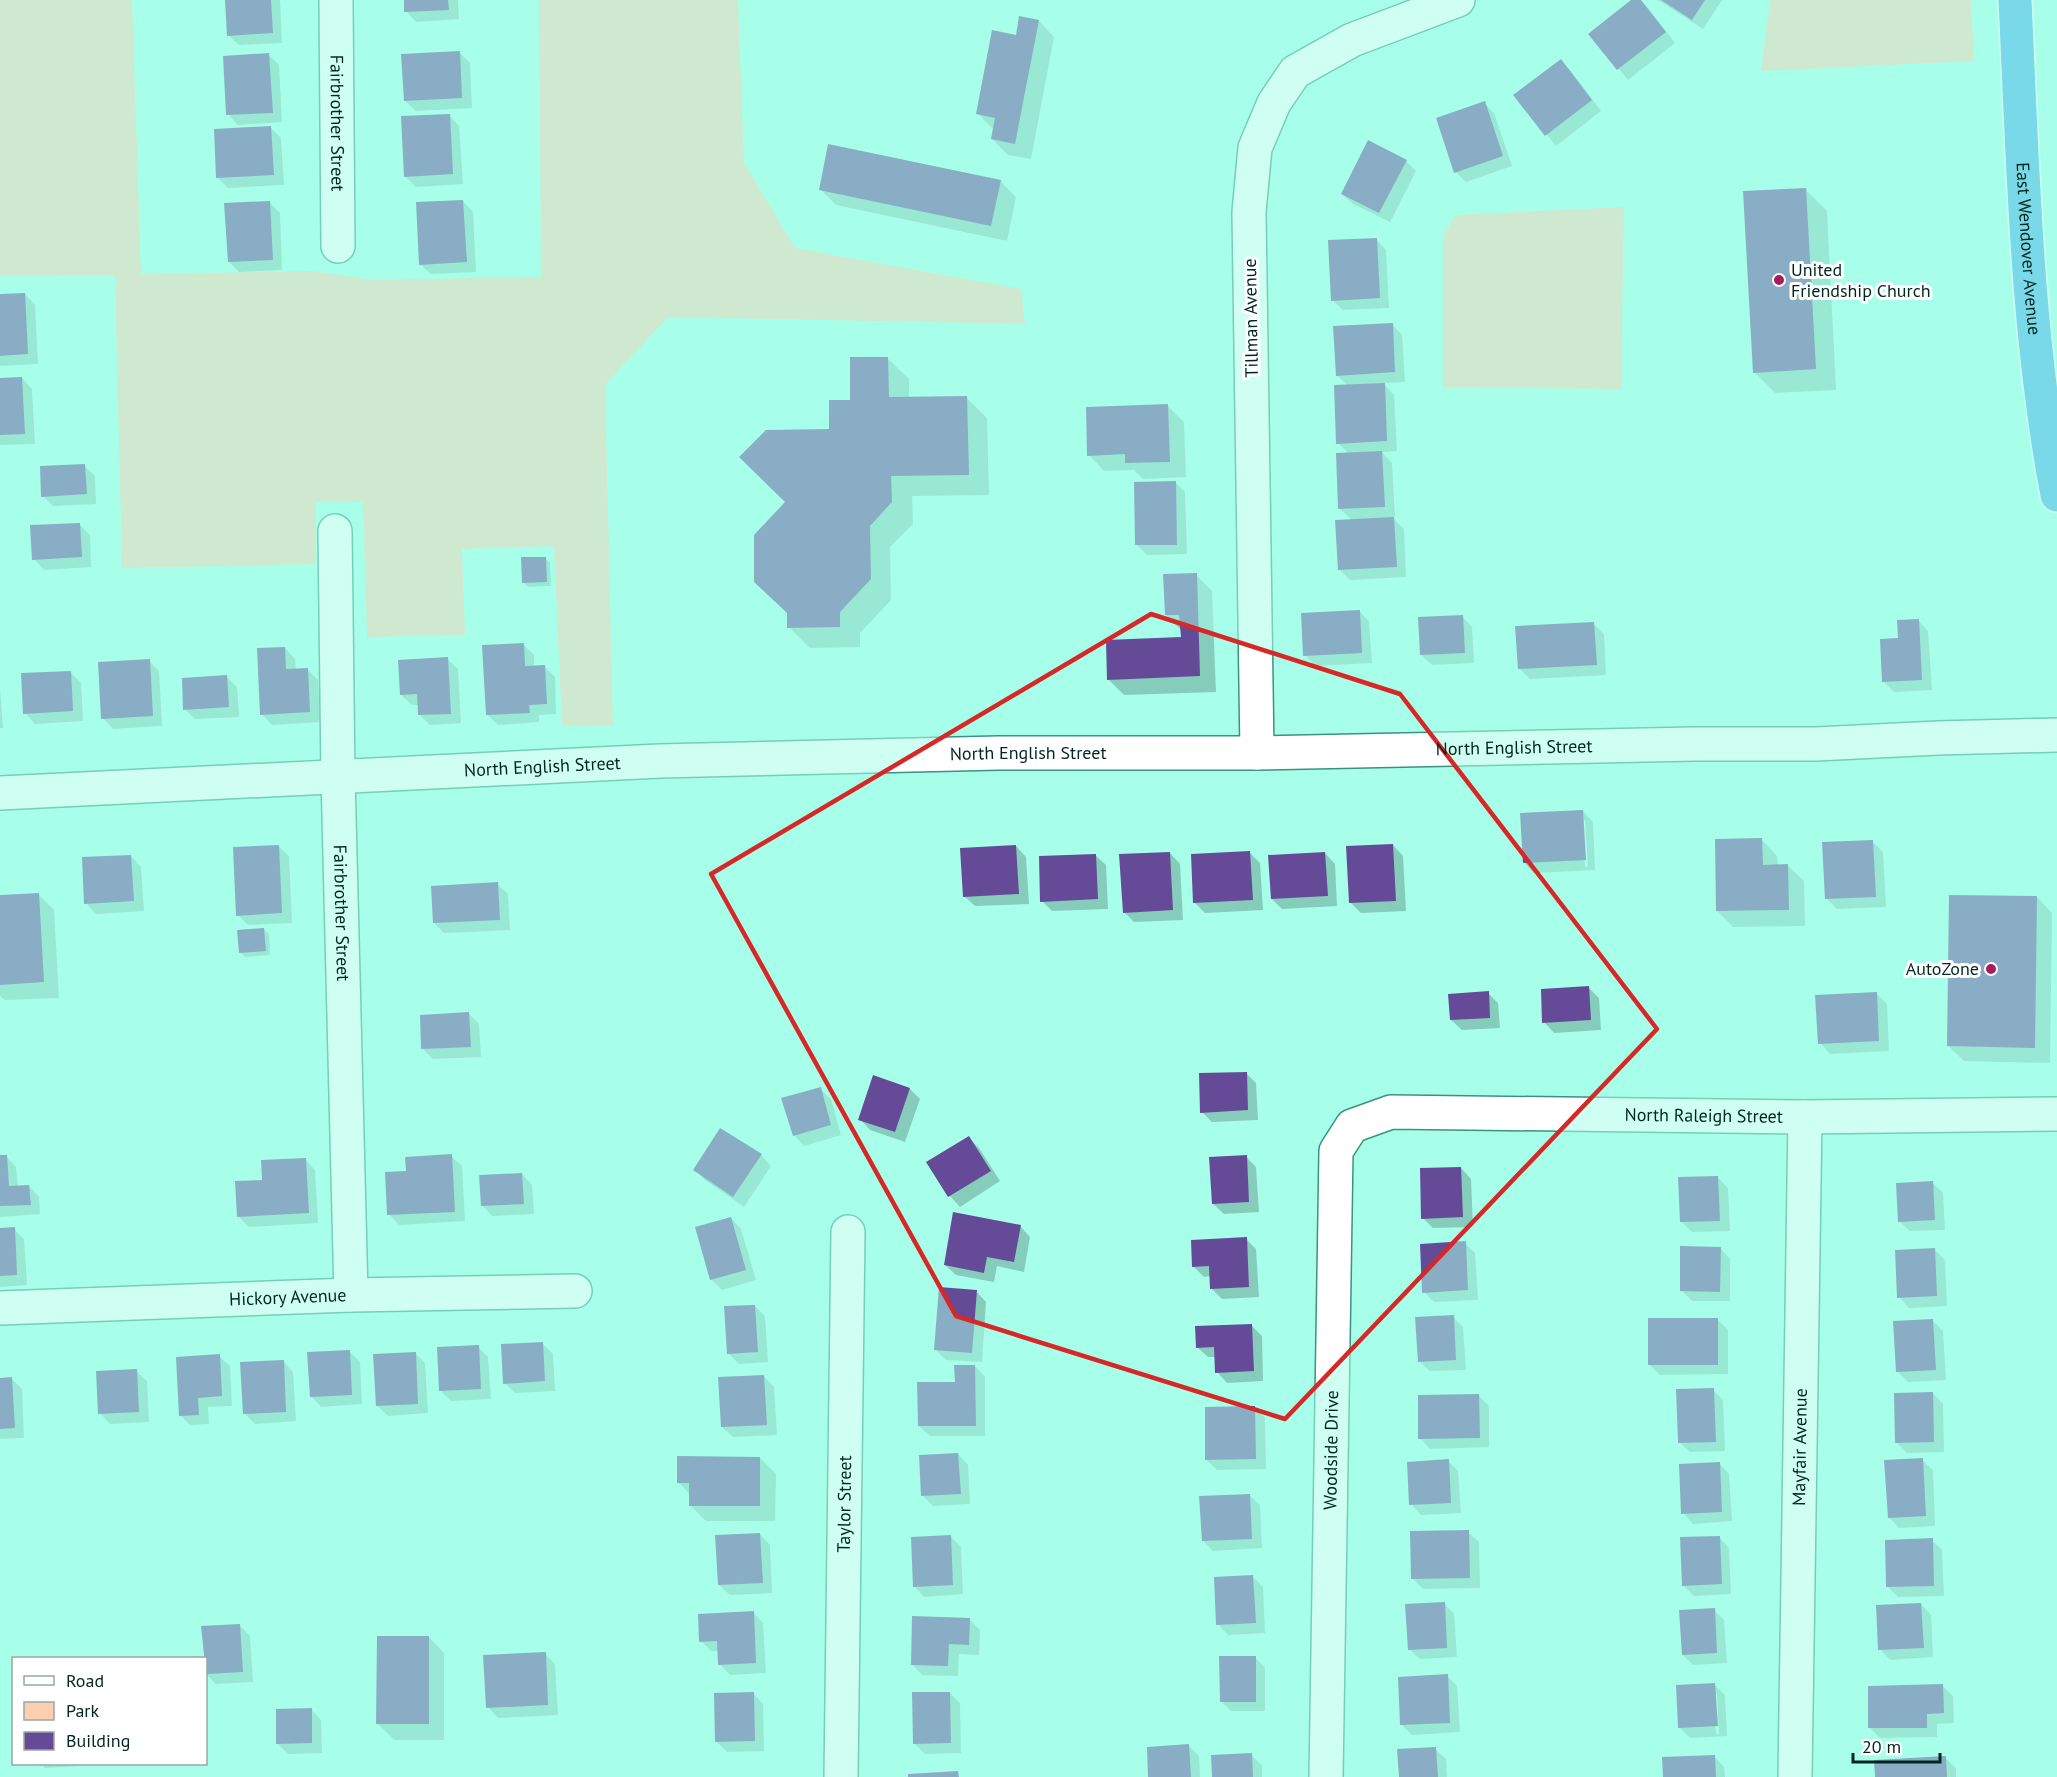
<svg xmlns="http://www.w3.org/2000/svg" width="2057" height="1777" font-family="'PT Sans',sans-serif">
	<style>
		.green { fill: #fccfaf }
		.shadow { fill: #0003; fill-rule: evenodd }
		.building { fill: #654b97 }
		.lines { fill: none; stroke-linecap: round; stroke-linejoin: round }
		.minor-casing { stroke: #399381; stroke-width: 36 }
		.highway-casing { stroke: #fff; stroke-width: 36 }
		.minor { stroke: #fff; stroke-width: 33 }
		.highway { stroke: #43abe7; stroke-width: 33 }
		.marked { fill: none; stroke: #d62828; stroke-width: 4.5; stroke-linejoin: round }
		.poi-dot { fill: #a71b5f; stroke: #fff; stroke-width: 2 }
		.labels { text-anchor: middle; stroke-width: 6; stroke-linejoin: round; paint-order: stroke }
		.street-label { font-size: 18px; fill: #00261f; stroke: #fff }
		.poi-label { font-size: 18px; fill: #00261f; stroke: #fff; text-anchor: start }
	</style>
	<rect width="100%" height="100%" fill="#a7ffea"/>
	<path class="green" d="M0 0H132L141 274 313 271 372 280 541 277 539 0H738L744 163 795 248 1021 289 1025 324 668 317 605 385 613 725 562 726 554 546 462 549 465 635 367 637 363 502H316V564L122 568 115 275 0 276Z
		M1770 0H1971L1974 61 1761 71Z
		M1624 207 1621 389 1443 387V235L1456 215Z"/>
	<path class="shadow" d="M226 0H280L282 43 239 45 228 35Z
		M405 0H458L459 19 416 22 406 11Z
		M1633 0H1640L1647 7 1675 43 1628 80 1591 34Z
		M1658 0H1722L1703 29Z
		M1039 21 1054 37 1031 159 1008 155 992 139 993 129 977 113 1017 37Z
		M459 52 470 63 472 108 416 111 405 101Z
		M269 55 279 65 282 122 238 125 228 114Z
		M1560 61 1571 71 1601 111 1556 146 1515 95Z
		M1484 103 1494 113 1512 166 1466 182 1456 172Z
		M449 115 459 126 463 184 416 187 405 176Z
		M271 128 281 138 284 185 228 188 218 178Z
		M1406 161 1416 171 1390 222 1353 204 1342 194Z
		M1000 181 1016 197 1007 241 836 205 820 189Z
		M1806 190 1827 211 1836 390 1775 393 1754 372Z
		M463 201 473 212 476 272 431 274 420 264Z
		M269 202 280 213 282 270 239 272 229 262Z
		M1376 239 1386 250 1389 308 1343 310 1332 300Z
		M25 294 35 305 38 364 0 366V296Z
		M1392 324 1402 335 1405 382 1383 383 1394 395 1397 451 1382 452 1392 463 1395 517H1392L1404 529 1406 577 1350 580 1339 569 1352 520 1340 509 1349 454 1338 443 1348 386 1337 375Z
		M887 358 909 379V398L966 397 987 418 989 495 912 496 913 524 890 547 891 600 860 633V647L810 648 789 627 787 502 831 430Z
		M22 378 32 389 35 444 0 445V379Z
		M1168 406 1184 422 1186 477 1143 479 1134 470 1104 471 1089 455Z
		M84 466 95 476 96 504 53 506 43 496Z
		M1175 482 1185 492 1187 554 1147 555 1137 545Z
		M79 524 90 535 91 567 44 570 34 559Z
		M545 558 550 563 551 586 528 587 523 582Z
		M1196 575 1212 591 1216 692 1124 695 1108 679 1182 638V631L1166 615Z
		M1359 611 1369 621 1372 663 1315 666 1305 655Z
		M1462 616 1472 627 1474 663 1432 665 1421 655Z
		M1918 620 1928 631 1932 690 1894 692 1884 682 1899 639Z
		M1594 624 1604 634 1606 675 1530 679 1519 668Z
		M523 644 534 655V667L544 666 555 677 556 714 539 715V722L498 725 487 714Z
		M285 648 295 659 296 670 307 669 318 680 320 722 272 725 262 714Z
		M447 659 458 669 461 723 430 725 420 715 419 705H412L401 695Z
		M149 661 159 671 162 726 113 729 103 718Z
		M70 672 81 683 83 721 35 724 25 713Z
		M227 677 237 687 239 717 195 719 185 709Z
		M0 687 3 728H0Z
		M1583 811 1593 822 1595 870 1534 873 1524 862ZM1582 820H1585L1588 867H1585Z
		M1762 840 1777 856 1778 866H1788L1804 881 1805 926 1733 927 1717 911Z
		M1872 841 1883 852 1886 907 1837 909 1826 898Z
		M1393 845 1403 856 1406 911 1361 913 1351 903Z
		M278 846 289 856 292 923 248 925 238 915Z
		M1016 846 1026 857 1029 904 975 906 964 896Z
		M1170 853 1180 864 1183 920 1134 922 1124 912Z
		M1250 853 1260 863 1263 910 1205 913 1195 903Z
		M1325 853 1335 864 1337 906 1282 909 1272 899Z
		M1095 855 1106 865 1108 909 1052 911 1042 901Z
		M131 856 141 867 144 911 96 914 86 903Z
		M497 884 508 894 510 930 444 933 434 923Z
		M38 894 54 910 59 998 5 1000 0 996V897Z
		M2037 897 2052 913 2050 1063 1964 1061 1948 1046Z
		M264 929 269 934 270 955 245 957 240 952Z
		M1589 988 1599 998 1601 1030 1554 1033 1544 1022Z
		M1488 993 1498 1003 1500 1028 1462 1030 1451 1020Z
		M1876 993 1887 1004 1889 1051 1830 1054 1820 1043Z
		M469 1014 479 1024 481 1057 433 1059 423 1049Z
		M1246 1073 1256 1083 1258 1120 1212 1122 1202 1112Z
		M874 1077 910 1089 920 1099 905 1142 870 1130 860 1119Z
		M820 1089 831 1099 841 1135 804 1146 794 1135Z
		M968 1137 979 1148 1000 1181 960 1207 950 1196 928 1163Z
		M761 1155 771 1166 744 1207 705 1180 695 1170Z
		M6 1156 16 1167 18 1187 29 1186 39 1197 40 1214 0 1217V1157Z
		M451 1156 462 1166 465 1221 399 1225 389 1214 408 1173Z
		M1246 1157 1256 1167 1259 1212 1224 1214 1213 1204Z
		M305 1159 315 1170 318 1223 249 1227 238 1216 263 1181Z
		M1461 1168 1471 1179 1473 1227 1433 1228 1423 1218Z
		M522 1174 532 1185 534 1214 492 1216 482 1205Z
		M1717 1177 1728 1188 1730 1231 1692 1232 1682 1222Z
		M1933 1183 1943 1193 1945 1230 1910 1231 1899 1221Z
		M731 1218 741 1229 756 1280 722 1290 711 1279Z
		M1020 1226 1030 1237 1024 1272 997 1266 994 1282 956 1275 945 1265Z
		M14 1229 24 1239 27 1285 0 1287V1230Z
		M1246 1239 1256 1249 1259 1297 1222 1299 1211 1288V1276L1204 1277 1193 1266Z
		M1465 1243 1475 1253 1478 1300 1434 1302 1424 1292Z
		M1720 1248 1730 1259V1301H1692L1681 1290Z
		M1934 1249 1945 1260 1947 1306 1909 1308 1899 1297Z
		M976 1291 986 1302 982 1362 946 1360 935 1349Z
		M755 1306 765 1316 768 1362 739 1364 728 1353Z
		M1453 1317 1463 1327 1466 1370 1430 1371 1419 1361Z
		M1718 1320 1728 1330V1374L1660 1375 1649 1364Z
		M1933 1321 1943 1331 1946 1380 1908 1382 1897 1371Z
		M1251 1325 1262 1336 1263 1381 1227 1383 1217 1372 1216 1357H1208L1197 1347Z
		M542 1343 553 1354 555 1391 515 1393 505 1383Z
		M478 1347 488 1357 491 1399 451 1401 441 1391Z
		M349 1351 360 1362 362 1404 321 1407 311 1396Z
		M415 1353 425 1363 428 1413 388 1416 377 1405Z
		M219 1356 230 1366 232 1406 208 1407 209 1424 190 1425 180 1415Z
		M283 1361 293 1372 296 1421 255 1424 244 1413Z
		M975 1366 985 1377V1436H930L919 1426 956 1384Z
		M136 1371 147 1381 149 1422 110 1424 100 1413Z
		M764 1376 774 1387 777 1435 733 1437 722 1427Z
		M11 1378 22 1389 24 1438 0 1439V1379Z
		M1713 1390 1723 1400 1725 1451 1690 1452 1679 1442Z
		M1933 1393 1943 1404 1944 1452 1907 1453 1897 1443Z
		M1478 1395 1489 1406V1447L1430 1449 1420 1438Z
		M1255 1407 1265 1418 1266 1469 1217 1470 1207 1460Z
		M958 1454 968 1465 970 1504 933 1506 923 1496Z
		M760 1458 776 1474 775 1521H706L690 1505V1494L678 1482Z
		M1922 1460 1933 1470 1935 1526 1899 1528 1889 1517Z
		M1448 1461 1458 1471 1461 1513 1421 1515 1411 1504Z
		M1719 1463 1729 1474 1732 1521 1693 1524 1683 1513Z
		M1249 1495 1260 1505 1262 1548 1213 1551 1203 1541Z
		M1468 1532 1479 1542 1480 1588 1423 1589 1412 1578Z
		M760 1534 770 1545 772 1593 730 1595 719 1585Z
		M950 1536 961 1547 963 1594 924 1597 914 1586Z
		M1719 1537 1729 1548 1731 1594 1694 1596 1683 1585Z
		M1932 1540 1942 1550 1944 1596 1898 1597 1888 1587Z
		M1253 1577 1263 1587 1265 1633 1228 1635 1218 1624Z
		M1444 1603 1454 1614 1457 1657 1420 1659 1409 1649Z
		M1921 1604 1931 1615 1933 1657 1890 1660 1880 1649Z
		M1714 1610 1724 1620 1727 1663 1693 1665 1683 1655Z
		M753 1612 763 1623 766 1673 730 1675 720 1664 719 1651H711L701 1641Z
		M969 1619 980 1630 979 1655 959 1654 958 1676 922 1675 912 1664Z
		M240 1626 250 1636 253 1682 216 1684 206 1674 203 1627Z
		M429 1637 444 1653V1740H394L378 1724Z
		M545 1654 555 1664 558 1715 498 1718 488 1707Z
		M1255 1657 1265 1668V1711H1231L1221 1701Z
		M1447 1676 1457 1686 1460 1732 1412 1735 1402 1725Z
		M1715 1685 1725 1695 1727 1736 1690 1738 1680 1728ZM1714 1694H1717L1719 1734H1716Z
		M1943 1686 1953 1696 1954 1723 1937 1724V1737L1880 1738 1870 1728Z
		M753 1693 763 1704 764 1751 727 1752 717 1742Z
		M950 1693 960 1703 961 1753 925 1754 914 1743Z
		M311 1709 321 1720 322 1753 288 1754 277 1743Z
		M1189 1746 1199 1756 1200 1777H1150Z
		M1435 1749 1446 1759 1447 1777H1400Z
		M1251 1755 1262 1765V1777H1213Z
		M1714 1756 1724 1767 1725 1777H1665Z
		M1945 1758 1956 1768V1777H1877Z
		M41 1764H80V1766L45 1768Z"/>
	<path class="building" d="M225 0H271L273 33 227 36Z
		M404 0H448L449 10 404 12Z
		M1631 0H1641L1666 32 1617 70 1588 34Z
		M1661 0H1705L1692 20Z
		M1019 16 1039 20 1015 144 991 139 995 118 976 114 992 30 1016 35Z
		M460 51 462 98 404 101 401 54Z
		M269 53 273 113 226 115 223 56Z
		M1561 59 1592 100 1545 136 1513 95Z
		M1485 101 1503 156 1454 173 1436 118Z
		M450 114 453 174 404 177 401 116Z
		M271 126 274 175 216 178 214 129Z
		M1368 140 1407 160 1379 213 1341 194Z
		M828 144 1001 180 991 226 819 190Z
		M1806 188 1816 369 1753 373 1743 191Z
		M463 200 467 262 419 265 416 202Z
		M270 201 273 260 228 262 224 203Z
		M1377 238 1380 298 1331 301 1328 240Z
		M25 293 28 354 0 356V294Z
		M1393 323 1395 372 1336 376 1333 326Z
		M850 357H888L889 397 967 396 969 475 891 476 892 502 870 526 871 579 840 612V627L787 628V613L754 582V535L785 502 739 457 766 430 829 429V400H850Z
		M22 377 25 434 0 435V378Z
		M1385 383 1387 441 1336 444 1334 385Z
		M1168 404 1170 462 1125 463V454L1087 456 1086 407Z
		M1382 451 1385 507 1338 509 1336 453Z
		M85 464 87 494 41 497 40 466Z
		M1176 481 1177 545H1135L1134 482Z
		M1394 517 1397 567 1338 570 1335 520Z
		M80 523 82 557 32 560 30 525Z
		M521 557H546L547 582 522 583Z
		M1197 573 1200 676 1107 680 1106 640 1181 637 1179 615H1165L1163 574Z
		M1360 610 1362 653 1303 656 1301 613Z
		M1463 615 1465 653 1420 655 1418 617Z
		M1919 619 1922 680 1882 682 1880 639 1898 638 1897 620Z
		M1594 622 1597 665 1518 669 1515 626Z
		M524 643 525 666 545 665 547 704 529 705 530 713 486 715 482 645Z
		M285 647 286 669 308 668 310 712 260 715 257 648Z
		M448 657 451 714 418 715 417 694 400 695 398 660Z
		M150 659 153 716 101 719 98 662Z
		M71 671 73 711 23 714 21 673Z
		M227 675 229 707 183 710 182 678Z
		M1583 810 1586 860 1523 863 1520 813Z
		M1762 838 1763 865 1788 864 1789 910 1716 911 1715 839Z
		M1873 840 1876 897 1825 899 1822 842Z
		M1393 844 1396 901 1349 903 1346 846Z
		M279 845 282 913 236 916 233 847Z
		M1016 845 1019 894 963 897 960 848Z
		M1250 851 1253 900 1193 903 1191 854Z
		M1170 852 1173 910 1123 913 1119 854Z
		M1325 852 1328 896 1271 899 1268 855Z
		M1096 854 1098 899 1040 902 1039 856Z
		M131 855 134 901 84 904 82 857Z
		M498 882 500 920 433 923 431 886Z
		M39 893 44 982 0 985V895Z
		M1949 895 2037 896 2035 1048 1947 1046Z
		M264 928 266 951 239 953 237 930Z
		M1589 986 1591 1020 1542 1023 1541 989Z
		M1489 991 1490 1018 1450 1020 1448 994Z
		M1877 992 1879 1041 1818 1044 1815 995Z
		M469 1012 471 1047 421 1049 420 1015Z
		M1247 1072 1248 1110 1200 1113 1199 1073Z
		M873 1075 910 1088 895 1132 858 1120Z
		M821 1087 831 1125 793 1136 781 1098Z
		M720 1128 762 1154 733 1197 693 1170Z
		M969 1136 991 1171 948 1197 926 1162Z
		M452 1154 455 1212 387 1215 385 1172 406 1171 405 1157Z
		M0 1155H7L9 1186 29 1185 31 1205 0 1206Z
		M1247 1155 1249 1202 1212 1204 1209 1157Z
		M306 1158 309 1213 237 1217 235 1181 262 1180 261 1160Z
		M1461 1167 1463 1217 1421 1219 1420 1168Z
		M522 1173 524 1204 481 1206 479 1175Z
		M1718 1176 1720 1221 1680 1222 1678 1177Z
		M1933 1181 1935 1220 1898 1222 1896 1183Z
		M953 1212 1021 1225 1014 1262 987 1257 984 1273 944 1265Z
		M731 1217 746 1270 710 1280 695 1227Z
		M15 1227 17 1275 0 1276V1228Z
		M1247 1237 1249 1287 1210 1289 1209 1266 1192 1267 1191 1240Z
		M1466 1241 1468 1290 1422 1293 1420 1244Z
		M1680 1246 1721 1247 1720 1292 1680 1291Z
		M1935 1248 1937 1296 1897 1298 1895 1250Z
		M939 1287 977 1290 972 1353 934 1350Z
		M755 1305 758 1352 727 1354 724 1306Z
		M1454 1315 1456 1360 1418 1362 1415 1317Z
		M1648 1318H1718V1365H1648Z
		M1933 1319 1936 1370 1896 1372 1893 1321Z
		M1252 1324 1254 1371 1215 1373 1214 1347 1196 1348 1195 1326Z
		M543 1342 545 1381 503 1384 501 1344Z
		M479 1345 481 1389 439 1391 437 1347Z
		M350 1350 352 1395 310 1397 307 1352Z
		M416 1352 418 1404 376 1406 373 1354Z
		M220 1354 222 1396 198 1398 199 1415 179 1416 176 1357Z
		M284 1360 286 1412 243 1414 240 1362Z
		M954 1365H975L976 1426H918L917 1382H955Z
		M137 1369 139 1412 98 1414 96 1371Z
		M764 1375 767 1425 721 1427 718 1377Z
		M12 1377 15 1428 0 1429V1378Z
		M1714 1388 1716 1442 1678 1443 1676 1389Z
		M1933 1392 1934 1442 1895 1443 1894 1393Z
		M1479 1394 1480 1438 1418 1439V1395Z
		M1255 1406 1256 1459 1205 1460V1407Z
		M958 1453 961 1494 921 1496 919 1455Z
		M677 1456 760 1457V1506H689V1483H677Z
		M1923 1458 1926 1516 1888 1518 1884 1460Z
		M1449 1459 1451 1503 1409 1505 1407 1462Z
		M1720 1462 1722 1512 1681 1514 1679 1464Z
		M1250 1494 1252 1539 1202 1541 1199 1496Z
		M1469 1530 1470 1578 1411 1579 1410 1531Z
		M760 1533 763 1583 718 1585 715 1535Z
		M951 1535 953 1585 913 1587 911 1537Z
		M1720 1536 1722 1584 1682 1586 1680 1537Z
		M1933 1538 1934 1586 1886 1587 1885 1540Z
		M1253 1575 1256 1623 1216 1625 1214 1577Z
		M1445 1602 1447 1648 1408 1650 1405 1604Z
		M1921 1603 1924 1648 1878 1650 1876 1605Z
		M1715 1608 1717 1653 1682 1655 1679 1610Z
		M754 1611 756 1663 718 1665 717 1641 699 1642 698 1614Z
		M912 1616 970 1618 969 1645 949 1644 948 1666 911 1665Z
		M240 1624 243 1672 206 1674 201 1626Z
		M377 1636H429V1724H376Z
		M546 1652 548 1705 486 1708 483 1655Z
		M1219 1656H1256V1702H1220Z
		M1448 1674 1450 1723 1400 1725 1398 1677Z
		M1715 1683 1718 1726 1678 1728 1676 1685Z
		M1943 1684 1944 1713 1927 1714V1728H1868V1686Z
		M754 1692 755 1741 715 1742 714 1693Z
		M912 1692H950L951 1743 913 1744Z
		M312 1708V1743L276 1744V1709Z
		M1189 1744 1191 1777H1148L1147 1747Z
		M1436 1747 1438 1777H1399L1397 1749Z
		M1252 1753 1253 1777H1212L1211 1755Z
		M1715 1755 1716 1777H1663L1662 1757Z
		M1946 1756 1947 1777H1875L1874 1760Z
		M958 1771 959 1777H908V1774Z"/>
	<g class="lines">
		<g class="minor-casing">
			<g id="minor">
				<path id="s1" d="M336 0 338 246"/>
				<path id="s2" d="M335 531 338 776 351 1295"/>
				<path d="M1257 753 1249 212 1255 148 1274 103 1295 72 1352 40 1458 0"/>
				<path id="s3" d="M0 793 660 761 999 753H1257L1694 744H1816L1938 738 2057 735"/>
				<path id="s4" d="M0 1308 351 1295 575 1291"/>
				<path id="s5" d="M841 1777 848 1232"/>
				<path id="s6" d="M1326 1777 1336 1151 1352 1126 1391 1112 1805 1117 2057 1114"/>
				<path id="s7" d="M1795 1777 1805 1117"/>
			</g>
		</g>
		<g class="highway-casing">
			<g id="highway">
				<path id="s8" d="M2015 0C2023 166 2026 332 2057 495"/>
			</g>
		</g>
		<use href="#minor" class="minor"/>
		<use href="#highway" class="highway"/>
	</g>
	<path d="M0 0H2057V1777H0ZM1151 614 1400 694 1657 1029 1285 1419 956 1316 711 874Z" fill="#a7ffea" fill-opacity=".55" fill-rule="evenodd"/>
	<path class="marked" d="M1151 614 1400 694 1657 1029 1285 1419 956 1316 711 874Z"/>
	<g class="poi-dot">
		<circle cx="1779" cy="280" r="6"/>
		<circle cx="1991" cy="969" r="6"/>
	</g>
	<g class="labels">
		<g class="street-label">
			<text dy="6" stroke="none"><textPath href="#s1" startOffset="123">Fairbrother Street</textPath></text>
			<text dy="6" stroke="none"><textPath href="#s8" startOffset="249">East Wendover Avenue</textPath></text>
			<text transform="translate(1251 318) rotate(-91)" y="6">Tillman Avenue</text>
			<text dy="6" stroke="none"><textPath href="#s3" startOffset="1515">North English Street</textPath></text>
			<text dy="6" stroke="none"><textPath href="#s3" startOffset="1029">North English Street</textPath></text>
			<text dy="6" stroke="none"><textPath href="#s3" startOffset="543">North English Street</textPath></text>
			<text dy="6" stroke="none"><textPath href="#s2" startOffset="382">Fairbrother Street</textPath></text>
			<text dy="6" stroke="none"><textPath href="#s6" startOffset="1010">North Raleigh Street</textPath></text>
			<text dy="6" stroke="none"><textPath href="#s4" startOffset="288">Hickory Avenue</textPath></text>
			<text dy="6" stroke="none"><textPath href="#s7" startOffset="330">Mayfair Avenue</textPath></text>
			<text dy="6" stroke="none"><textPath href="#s6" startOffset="327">Woodside Drive</textPath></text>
			<text dy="6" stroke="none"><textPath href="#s5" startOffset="273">Taylor Street</textPath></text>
		</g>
		<g class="poi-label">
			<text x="1791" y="276">United<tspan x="1791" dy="21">Friendship Church</tspan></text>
			<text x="1979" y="975" text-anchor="end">AutoZone</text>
		</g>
	</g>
	<rect x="12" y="1657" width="195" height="108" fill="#ffffff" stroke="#99a8a5" stroke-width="1.5"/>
	<rect x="24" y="1676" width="30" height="9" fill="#ffffff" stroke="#99a8a5" stroke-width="1.5"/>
	<text x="66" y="1687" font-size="18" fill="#00261f">Road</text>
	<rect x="24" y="1702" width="30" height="18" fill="#fccfaf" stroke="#99a8a5" stroke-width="1.5"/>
	<text x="66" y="1717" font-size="18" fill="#00261f">Park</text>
	<rect x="24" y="1732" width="30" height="18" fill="#654b97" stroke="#99a8a5" stroke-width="1.5"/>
	<text x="66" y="1747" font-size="18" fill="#00261f">Building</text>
	<path d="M1853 1753v9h87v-9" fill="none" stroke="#00261f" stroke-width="3"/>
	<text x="1862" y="1753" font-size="18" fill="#00261f" stroke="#ffffff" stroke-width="4.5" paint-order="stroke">20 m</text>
</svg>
